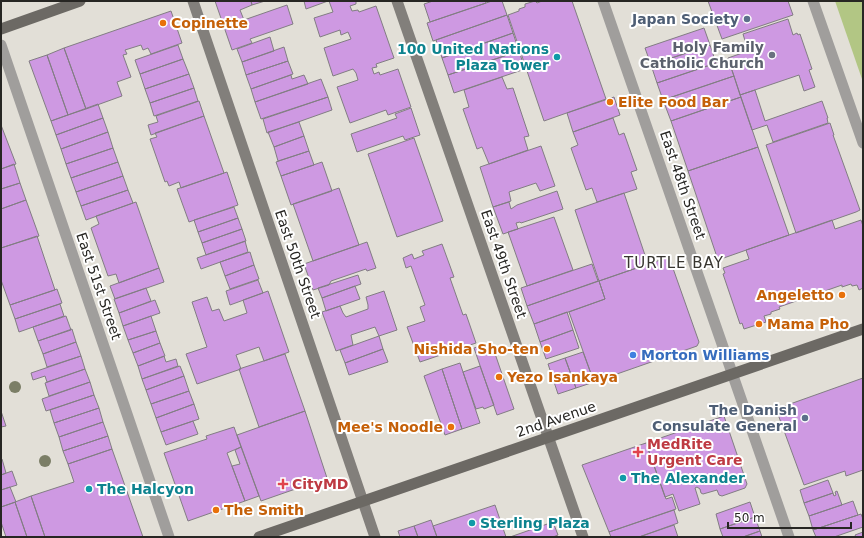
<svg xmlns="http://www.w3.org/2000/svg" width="864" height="538" font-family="'DejaVu Sans',sans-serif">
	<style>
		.green { fill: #b2c684 }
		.building { fill: #ce99e2; stroke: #827d83 }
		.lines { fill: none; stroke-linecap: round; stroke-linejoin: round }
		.minor { stroke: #a09e9c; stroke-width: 11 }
		.secondary { stroke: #827f7b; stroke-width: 11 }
		.primary { stroke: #6c6964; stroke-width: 11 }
		.tree { fill: #7b7e66 }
		.service-dot { fill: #5c6f8a; stroke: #fff; stroke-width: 1.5 }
		.food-dot { fill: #e8710a; stroke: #fff; stroke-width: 1.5 }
		.worship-dot { fill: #6b7280; stroke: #fff; stroke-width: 1.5 }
		.culture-dot { fill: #0f9aa8; stroke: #fff; stroke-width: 1.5 }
		.shop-dot { fill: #3f7fe0; stroke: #fff; stroke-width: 1.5 }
		.health-dot { fill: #e0444e; stroke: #fff; stroke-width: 1.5 }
		.labels { text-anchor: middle; stroke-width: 4; stroke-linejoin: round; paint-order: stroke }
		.service-label { font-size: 14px; font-weight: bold; fill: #4e5e75; stroke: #fff; text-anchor: end }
		.food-label { font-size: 14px; font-weight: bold; fill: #c56008; stroke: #fff; text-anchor: start }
		.worship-label { font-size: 14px; font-weight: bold; fill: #5b616d; stroke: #fff; text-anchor: end }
		.culture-label { font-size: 14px; font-weight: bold; fill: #0d838f; stroke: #fff; text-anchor: start }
		.street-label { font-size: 14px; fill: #272623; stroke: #fff }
		.shop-label { font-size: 14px; font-weight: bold; fill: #366cbe; stroke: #fff; text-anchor: start }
		.health-label { font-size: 14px; font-weight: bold; fill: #be3a42; stroke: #fff; text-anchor: start }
		.neighbourhood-label { font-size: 15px; letter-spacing: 1px; fill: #383630; stroke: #fff }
	</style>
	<rect width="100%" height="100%" fill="#e2dfd7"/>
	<path class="green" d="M835 1H863V82Z"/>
	<path class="building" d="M215 1H251L252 5 240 10 244 20 287 5 293 24 250 39 252 43 232 50Z
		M251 1H265L252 5Z
		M304 1H328L306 9Z
		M329 1H356V4L350 6 352 11 358 10 359 12 376 6 394 58 376 64 377 67 372 68 374 74 379 72 380 75 398 69 411 107 388 115 386 110 350 123 337 87 358 80 356 73 353 69 333 76 324 48 351 39 348 32 341 35 340 30 320 37 314 18 333 12Z
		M433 1H485L486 3 430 22 424 4Z
		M492 1H502L507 15 433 41 427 23Z
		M535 1 537 3 542 1H572L606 99 544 121 508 15 519 11V9L525 7V4Z
		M708 1H788L793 15 722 39Z
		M171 11 182 43 151 54 148 48 143 50 141 45 125 50 127 54 123 55 131 77 117 82 122 96 86 109 64 48Z
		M507 15 513 33 442 58 436 40Z
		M788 19 793 35 797 33 798 35 800 34 812 69 809 70 815 87 804 91 799 75 740 95 728 58 748 51 743 34Z
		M704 28 710 45 651 65 645 48Z
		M513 33 519 51 448 75 442 58Z
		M270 37 274 51 242 62 237 49Z
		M178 45 183 59 140 74 135 60Z
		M710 45 716 63 657 83 651 65Z
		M284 47 288 61 246 75 242 62Z
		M64 48 86 109 68 115 47 55Z
		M519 51 525 69 454 93 448 75Z
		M47 55 68 115 51 121 29 61Z
		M183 59 189 74 145 89 140 74Z
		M728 59 734 76 663 100 657 83Z
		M288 61 293 74 251 89 246 75Z
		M189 74 194 88 150 103 145 89Z
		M291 75 292 79 304 75 308 84 255 102 251 89Z
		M734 76 741 97 671 121 663 100Z
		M502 77 507 89 513 88 529 136 524 137 528 150 489 164 482 147 477 149 463 109 469 107 464 90Z
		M321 79 328 97 261 119 255 102Z
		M194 88 198 101 154 116 150 103Z
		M755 90 765 121 822 101 828 118H827L828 123 773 142 767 125 752 130 740 95Z
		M328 97 332 110 267 133 263 119Z
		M614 97 620 115 573 132 567 113Z
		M741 97 758 147 688 171 671 121Z
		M199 101 204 116 151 135 148 125 158 122 156 116Z
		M98 104 103 118 56 135 51 121Z
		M411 108 420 135 405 140 403 136 357 152 351 134 397 118 395 114Z
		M204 116 224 173 181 188 179 182 169 186 167 181 165 182 150 139 157 137 155 133Z
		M103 118 108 132 61 149 56 135Z
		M613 118 619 135 624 133 637 170 631 172 637 189 597 202 592 188 586 190 571 148 578 145 573 132Z
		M299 122 304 136 274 147 268 132Z
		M830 123 834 135H833L860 210 856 212 796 233 766 145Z
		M1 125 16 164 1 169Z
		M108 132 113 148 66 164 61 149Z
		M304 136 309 151 278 161 274 147Z
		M414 138 443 221 397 237 368 154Z
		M541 146 555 186 540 191 536 183 509 192 511 201 493 207 480 167Z
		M758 147 789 235 718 260 688 171Z
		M113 148 118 162 71 178 66 164Z
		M309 151 314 165 281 176 276 162Z
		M118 162 123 176 76 192 71 178Z
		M322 162 332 191 291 205 281 176Z
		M14 164 20 183 1 189V169Z
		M227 172 238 205 189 222 177 189Z
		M123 176 128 190 81 206 76 192Z
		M20 183 26 200 1 209V189Z
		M339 188 359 245 313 261 293 204Z
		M128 190 133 203 86 220 81 206Z
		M557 191 563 209 521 223 520 222 516 223 518 229 503 234 493 207 509 202 511 209 517 205Z
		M624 193 648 264 599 281 575 210Z
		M26 200 39 236 1 248V209Z
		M136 202 159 268 119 283 116 274 108 276 91 228 99 224 96 216Z
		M234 207 238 218 198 232 194 220Z
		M554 217 573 270 527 286 508 232Z
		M238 218 242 229 202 243 198 232Z
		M832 220 835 229 861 220 863 226V288L859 290 857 285 852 286 851 284 842 287V285L779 307 780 309 771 312V314L764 316 766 322 744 329 742 323 740 324 723 274 725 273 723 268 749 259 746 250Z
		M242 229 246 241 206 255 202 243Z
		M37 236 55 290 10 305 1 280V248Z
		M245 241 248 252 201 269 197 258Z
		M367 242 376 268 367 271 366 269 331 281 329 285 313 290 304 264Z
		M442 244 454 277 450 278 463 315 466 314 476 343 420 362 407 327 425 321 420 307 425 305 411 266 406 268 403 258 412 254 414 259 424 255 422 251Z
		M250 252 254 265 225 276 220 262Z
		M669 257 699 342 697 346 594 382 569 312 605 299 599 281Z
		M592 264 598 281 527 306 521 288Z
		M254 265 259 279 230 289 225 276Z
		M159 268 164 282 115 299 110 286Z
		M358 275 361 284 322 298 318 288Z
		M258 280 263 293 230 305 226 291Z
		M599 281 605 299 534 324 527 306Z
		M355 286 360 299 326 311 322 298Z
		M146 288 151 301 119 313 114 299Z
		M57 289 62 303 15 319 10 305Z
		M268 291 289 352 264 361 259 347 236 355 241 369 197 384 186 354 207 347 192 302 207 297 212 311 219 309 224 321 247 313 243 300Z
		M384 291 397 330 379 336 375 327 351 335 353 345 336 351 322 312 340 306 343 313 346 317 368 309V305L366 297Z
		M155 300 160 313 123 326 119 313Z
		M60 304 64 316 19 332 15 319Z
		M567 312 573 330 540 342 534 324Z
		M66 316 71 330 38 341 33 327Z
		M151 316 156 331 128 340 123 326Z
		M72 329 76 342 43 354 38 341Z
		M573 330 579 348 546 359 540 342Z
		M156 331 160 343 133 353 128 340Z
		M379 336 383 349 345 363 340 350Z
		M76 342 81 356 47 367 43 354Z
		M491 342 514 409 497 415 474 348Z
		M160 343 165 356 138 366 133 353Z
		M383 349 388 362 349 375 345 363Z
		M583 352 594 382 576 388 565 358Z
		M285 354 305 411 259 427 239 369Z
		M81 356 85 369 47 382 45 376 33 380 31 373Z
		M164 356 166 362 176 359 178 366 142 379 138 366Z
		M565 358 576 388 558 394 548 364Z
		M460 363 480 423 462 429 442 369Z
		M180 366 184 376 146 390 142 379Z
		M480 366 494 405 484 409 483 407 476 409 463 372Z
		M85 369 90 382 49 396 45 383Z
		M442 369 462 429 445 435 424 376Z
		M184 376 189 391 151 404 146 390Z
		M863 378V470L846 476 845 471 804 485 776 409Z
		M90 382 94 395 46 411 42 399Z
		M189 391 194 404 156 418 151 404Z
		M94 395 99 408 54 423 50 410Z
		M194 404 199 419 161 432 156 418Z
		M99 408 103 422 59 437 54 423Z
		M1 411 6 426 1 427Z
		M305 411 327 478 261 501 237 435Z
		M724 416 747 484 745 488 722 496 719 495 717 490 703 494 701 493 700 489 697 487 695 488 700 504 679 511 673 494 665 497 646 443Z
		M193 421 198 434 166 445 161 432Z
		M103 422 108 436 63 451 59 437Z
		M234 427 241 447 227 453 245 501 188 521 164 453 207 439 206 436Z
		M108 436 112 449 68 464 63 451Z
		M646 443 666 499 672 497 676 509 609 532 582 465Z
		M241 447 259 496 245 501 232 466 240 464 235 450Z
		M112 449 143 537H45L31 496 74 482 68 464Z
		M2 459 6 473 1 475V460Z
		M12 471 17 485 1 490V475Z
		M828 480 833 493 804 503 800 490Z
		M10 487 16 502 1 507V490Z
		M837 491 842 505 809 516 804 503 833 493 834 496 836 495 835 492Z
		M31 496 45 537H27L15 502Z
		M853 501 858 515 813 530 809 516Z
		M15 502 27 537H6L1 522V507Z
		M750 502 755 517 720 529 716 514Z
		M495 505 506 537H437L433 526Z
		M674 510 678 523 639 537H611L609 532Z
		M861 514 863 519V527L834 537H816L813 530Z
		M755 517 760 531 743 537H723L720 529Z
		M431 520 437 537H418L414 526Z
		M553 522 558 535 553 537H510Z
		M674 525 678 537H639Z
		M414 526 418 537H400L398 531Z
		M760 531 762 537H743Z
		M863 532V537H856L855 535Z"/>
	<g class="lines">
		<path class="minor" d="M603 1 789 537
			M813 1 863 143
			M1 45 169 537"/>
		<path class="secondary" d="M193 1 375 537
			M397 1 583 537"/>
		<path class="primary" d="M1 29 80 1
			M259 537 863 329"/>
	</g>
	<g class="tree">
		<circle cx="15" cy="387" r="6"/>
		<circle cx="45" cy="461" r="6"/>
	</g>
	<g class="service-dot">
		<circle cx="747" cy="19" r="4"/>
		<circle cx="805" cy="418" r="4"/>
	</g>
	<g class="food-dot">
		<circle cx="163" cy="23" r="4"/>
		<circle cx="610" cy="102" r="4"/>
		<circle cx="842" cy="295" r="4"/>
		<circle cx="759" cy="324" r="4"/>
		<circle cx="547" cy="349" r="4"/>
		<circle cx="499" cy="377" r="4"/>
		<circle cx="451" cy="427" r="4"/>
		<circle cx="216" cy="510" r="4"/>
	</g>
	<circle class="worship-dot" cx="772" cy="55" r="4"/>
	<g class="culture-dot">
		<circle cx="557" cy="57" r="4"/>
		<circle cx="623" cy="478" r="4"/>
		<circle cx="89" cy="489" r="4"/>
		<circle cx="472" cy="523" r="4"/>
	</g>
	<circle class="shop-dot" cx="633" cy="355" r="4"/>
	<g class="health-dot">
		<path d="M636 446h4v4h4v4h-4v4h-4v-4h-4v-4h4z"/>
		<path d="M281 478h4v4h4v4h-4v4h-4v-4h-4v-4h4z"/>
	</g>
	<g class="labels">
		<g class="service-label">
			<text x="739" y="24">Japan Society</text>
			<text x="797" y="415">The Danish<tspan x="797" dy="16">Consulate General</tspan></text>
		</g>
		<g class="food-label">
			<text x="171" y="28">Copinette</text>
			<text x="618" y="107">Elite Food Bar</text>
			<text x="834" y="300" text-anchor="end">Angeletto</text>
			<text x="767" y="329">Mama Pho</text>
			<text x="539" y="354" text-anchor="end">Nishida Sho-ten</text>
			<text x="507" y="382">Yezo Isankaya</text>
			<text x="443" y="432" text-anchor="end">Mee's Noodle</text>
			<text x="224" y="515">The Smith</text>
		</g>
		<g class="worship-label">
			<text x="764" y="52">Holy Family<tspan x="764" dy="16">Catholic Church</tspan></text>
		</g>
		<g class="culture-label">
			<text x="549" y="54" text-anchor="end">100 United Nations<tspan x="549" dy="16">Plaza Tower</tspan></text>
			<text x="631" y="483">The Alexander</text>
			<text x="97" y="494">The Halcyon</text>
			<text x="480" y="528">Sterling Plaza</text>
		</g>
		<g class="street-label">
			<text transform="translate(683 185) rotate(71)" y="5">East 48th Street</text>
			<text transform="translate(298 264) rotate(71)" y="5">East 50th Street</text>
			<text transform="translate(504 264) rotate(71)" y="5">East 49th Street</text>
			<text transform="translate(99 286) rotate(71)" y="5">East 51st Street</text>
			<text transform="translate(556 419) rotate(-19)" y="5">2nd Avenue</text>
		</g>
		<g class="shop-label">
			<text x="641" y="360">Morton Williams</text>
		</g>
		<g class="health-label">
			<text x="647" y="449">MedRite<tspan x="647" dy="16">Urgent Care</tspan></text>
			<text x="292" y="489">CityMD</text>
		</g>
		<g class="neighbourhood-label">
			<text x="674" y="268">TURTLE BAY</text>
		</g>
	</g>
	<rect width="864" height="538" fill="none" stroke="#272623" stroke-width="4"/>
	<path d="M728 522v6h123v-6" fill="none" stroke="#272623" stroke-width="2"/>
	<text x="734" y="522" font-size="12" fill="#272623" stroke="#ffffff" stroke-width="3" paint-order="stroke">50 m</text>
</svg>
